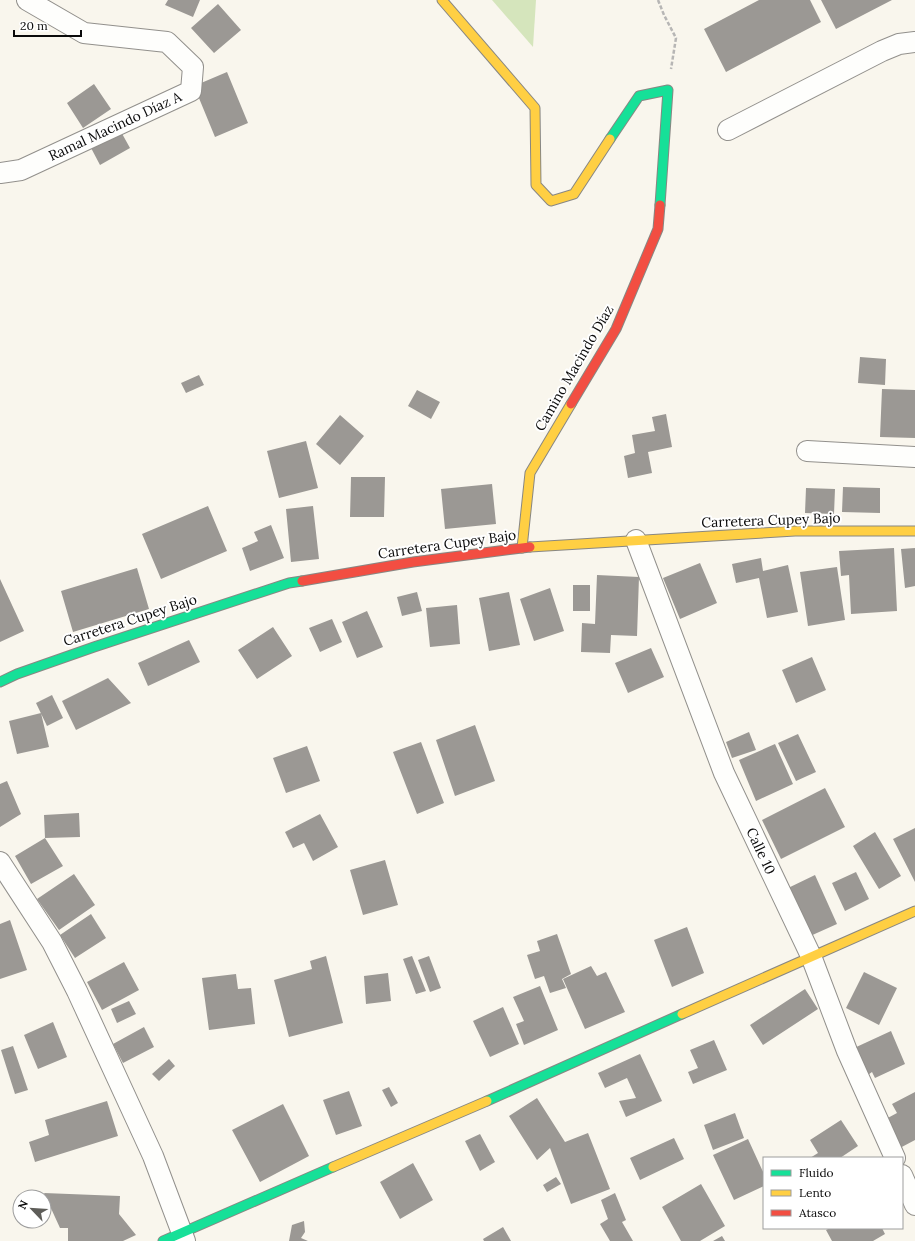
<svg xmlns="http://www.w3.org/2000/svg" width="915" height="1241" font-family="Lora,serif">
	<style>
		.forest { fill: #d5e5bc }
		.building { fill: #9b9894 }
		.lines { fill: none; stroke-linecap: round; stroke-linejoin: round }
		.street-casing { stroke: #92908c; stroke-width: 22 }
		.fast-casing { stroke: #888783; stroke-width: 11 }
		.slow-casing { stroke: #888783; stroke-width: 11 }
		.jam-casing { stroke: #888783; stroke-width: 11 }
		.path { stroke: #b7b6b5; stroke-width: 2.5; stroke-dasharray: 4 2; stroke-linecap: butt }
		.street { stroke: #fefefc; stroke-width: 20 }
		.fast { stroke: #16e098; stroke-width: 9 }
		.slow { stroke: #ffcf43; stroke-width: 9 }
		.jam { stroke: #f24e42; stroke-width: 9 }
		.labels { text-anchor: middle; stroke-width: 4; stroke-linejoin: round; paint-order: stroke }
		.street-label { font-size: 14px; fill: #0a0a0a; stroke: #fff }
	</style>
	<rect width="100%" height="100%" fill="#f9f6ed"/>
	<path class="forest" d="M492 0H536L533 47Z"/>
	<path class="building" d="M168 0H200L193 17 165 5Z
		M759 0H810L821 22 726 72 704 29Z
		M821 0H892L836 29Z
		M218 4 241 30 214 53 191 28Z
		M227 72 248 123 215 137 194 86Z
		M94 84 111 109 83 128 67 103Z
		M120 130 130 148 100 165 90 146Z
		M860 357 886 359 885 385 858 383Z
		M199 375 204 385 186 393 181 383Z
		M882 389 915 390V438L880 437Z
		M417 390 440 402 431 419 408 406Z
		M666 414 672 447 648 452 652 473 628 478 624 456 635 453 632 435 655 431 652 417Z
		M340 415 364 436 340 465 316 444Z
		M306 441 318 488 279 498 267 451Z
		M351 477H385L384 517H350Z
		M492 484 496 524 445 529 441 489Z
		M843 487 880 488V513L842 512Z
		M806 488 835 489 834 514 805 513Z
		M208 506 227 551 161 579 142 534Z
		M313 506 319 559 291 562 286 509Z
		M271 525 284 558 250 571 242 548 258 541 254 532Z
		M894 548 897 611 851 614 849 575 841 576 839 551Z
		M915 548V586L905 588 901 549Z
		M761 558 763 571 788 565 798 612 767 618 759 578 736 583 732 564Z
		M700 563 717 603 680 619 663 578Z
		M837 567 845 620 808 626 800 572Z
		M137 568 149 609 73 632 61 591Z
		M597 575 639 577 637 636 611 635 610 653 581 652 582 623 595 624Z
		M0 579 24 631 0 642Z
		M573 585H590V611H573Z
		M550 588 564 631 534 641 520 599Z
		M417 592 422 611 402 616 397 597Z
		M509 592 520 645 489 651 479 598Z
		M457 605 460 644 430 647 426 608Z
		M367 611 383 647 357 658 342 622Z
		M332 619 342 642 320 652 309 628Z
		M273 627 292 656 257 679 238 650Z
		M189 640 200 662 148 686 138 663Z
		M651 648 664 677 628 693 615 663Z
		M812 657 826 690 796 703 782 670Z
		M108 678 131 703 76 730 62 701Z
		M52 695 63 718 47 726 36 703Z
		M41 713 49 747 17 754 9 721Z
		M475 725 495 781 455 796 436 740Z
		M749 732 756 750 732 758 726 742Z
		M798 734 816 772 796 781 778 743Z
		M421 742 444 803 417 814 393 752Z
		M775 744 793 784 756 801 739 760Z
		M307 746 320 781 286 793 273 758Z
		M7 781 21 814 0 827V784Z
		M825 788 845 827 781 859 762 820Z
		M79 813 80 837 45 838 44 815Z
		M320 814 338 847 313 861 304 843 293 848 285 832Z
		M915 828V882L893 839Z
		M875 832 901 876 879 889 853 846Z
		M45 838 63 866 31 884 15 856Z
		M385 860 398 905 363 915 350 870Z
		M856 872 869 899 845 911 832 883Z
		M74 874 95 905 59 930 37 899Z
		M815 875 837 924 808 937 786 889Z
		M91 914 106 938 75 958 60 935Z
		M10 920 27 970 0 979V924Z
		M687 927 704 973 672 987 654 940Z
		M557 934 571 974 562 979 566 988 550 993 544 976 535 979 527 955 540 951 537 941Z
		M326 956 343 1023 289 1037 274 980 312 969 310 961Z
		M412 956 426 991 416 994 403 959Z
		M429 956 441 988 430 992 418 960Z
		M124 962 139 990 102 1010 87 982Z
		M591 966 597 976 606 972 625 1012 585 1029 563 979Z
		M864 972 897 988 879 1025 846 1008Z
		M388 973 391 1001 366 1004 364 976Z
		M236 974 238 989 251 988 255 1024 209 1030 202 978Z
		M540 986 558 1030 524 1045 516 1024 524 1021 513 997Z
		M805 989 818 1009 763 1045 750 1025Z
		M129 1001 136 1014 117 1023 111 1009Z
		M503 1007 519 1044 490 1057 473 1021Z
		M53 1022 67 1057 38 1069 24 1035Z
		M144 1027 154 1047 123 1063 113 1044Z
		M891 1031 905 1064 875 1078 872 1072 865 1077 852 1049Z
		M714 1040 727 1070 693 1084 688 1072 698 1068 690 1050Z
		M13 1046 28 1090 15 1094 1 1050Z
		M640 1054 662 1101 626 1117 619 1101 636 1098 627 1078 605 1088 598 1073Z
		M169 1059 175 1066 159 1081 152 1074Z
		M389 1087 398 1103 391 1107 382 1090Z
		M349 1091 362 1126 336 1135 323 1100Z
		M915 1092V1140L898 1149 884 1120 897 1113 892 1104Z
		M537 1098 565 1142 588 1133 610 1189 571 1204 550 1148 537 1160 509 1116Z
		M107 1101 118 1136 35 1162 29 1142 49 1135 45 1120Z
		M283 1104 309 1156 260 1182 232 1130Z
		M735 1113 744 1138 713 1150 704 1125Z
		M841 1120 858 1146 840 1158H810L818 1153 810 1140Z
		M480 1134 495 1162 480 1171 465 1141Z
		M674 1138 684 1159 640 1180 630 1158Z
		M748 1139 764 1174V1186L734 1200 713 1155Z
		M413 1163 433 1200 400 1219 380 1182Z
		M556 1177 561 1184 547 1192 543 1185Z
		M701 1184 725 1226 700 1241H681L662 1207Z
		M44 1193 120 1196 119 1214 136 1235 123 1241H68V1228H60Z
		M615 1193 626 1220 622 1222 633 1241H610L600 1224 608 1219 601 1200Z
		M304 1221 305 1232 301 1238 308 1241H289L292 1225Z
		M503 1227 511 1241H484L483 1239Z
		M830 1228H882L885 1234 873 1241H832L826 1230Z
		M722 1236 725 1241H713Z"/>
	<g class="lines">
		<g class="street-casing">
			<path id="street" d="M728 130 882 51 899 44 915 42
				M0 173 21 170 191 91 193 67 167 42 84 33 27 0
				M807 451 915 457
				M636 540 724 773 811 956 847 1051 895 1158
				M0 862 52 942 77 991 153 1156 185 1241
				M902 1175 915 1205"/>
		</g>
		<g class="fast-casing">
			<path id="fast" d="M610 139 639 96 668 90 660 205
				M0 682 17 674 94 647 289 583 302 581
				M487 1101 682 1014
				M163 1241 333 1167"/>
		</g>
		<g class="slow-casing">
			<path id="slow" d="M442 0 535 108 536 185 551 201 574 194 610 139
				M530 547 795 531H915
				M522 548 530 473 571 404
				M682 1014 915 911
				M333 1167 487 1101"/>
		</g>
		<g class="jam-casing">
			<path id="jam" d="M571 404 616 329 658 229 660 205
				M302 581 413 562 530 547"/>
		</g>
		<path class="path" d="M658 0 664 15 676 38 671 69"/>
		<use href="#street" class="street"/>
		<use href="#fast" class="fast"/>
		<use href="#slow" class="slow"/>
		<use href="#jam" class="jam"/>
	</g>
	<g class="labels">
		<g class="street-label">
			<text transform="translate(115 126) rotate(-25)" y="5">Ramal Macindo Díaz A</text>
			<text transform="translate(574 368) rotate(-60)" y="5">Camino Macindo Díaz</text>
			<text transform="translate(771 520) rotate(-2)" y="5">Carretera Cupey Bajo</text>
			<text transform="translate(447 544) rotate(-8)" y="5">Carretera Cupey Bajo</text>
			<text transform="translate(130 620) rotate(-18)" y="5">Carretera Cupey Bajo</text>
			<text transform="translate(761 851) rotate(65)" y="5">Calle 10</text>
		</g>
	</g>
	<rect x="763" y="1157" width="140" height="72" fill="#ffffff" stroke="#9d9d9d"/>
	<rect x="771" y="1170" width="20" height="6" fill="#16e098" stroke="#9d9d9d"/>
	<text x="799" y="1177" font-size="12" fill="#0a0a0a">Fluido</text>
	<rect x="771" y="1190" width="20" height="6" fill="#ffcf43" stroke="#9d9d9d"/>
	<text x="799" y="1197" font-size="12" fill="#0a0a0a">Lento</text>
	<rect x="771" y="1210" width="20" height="6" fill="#f24e42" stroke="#9d9d9d"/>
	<text x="799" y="1217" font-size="12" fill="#0a0a0a">Atasco</text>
	<g transform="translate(32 1209) rotate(295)"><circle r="19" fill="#ffffff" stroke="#9d9d9d"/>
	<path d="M0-3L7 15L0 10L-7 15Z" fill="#5e5d59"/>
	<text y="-6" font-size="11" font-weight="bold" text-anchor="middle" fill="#0a0a0a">N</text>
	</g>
	<path d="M14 30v6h67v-6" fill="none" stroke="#0a0a0a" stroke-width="2"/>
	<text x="20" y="30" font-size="12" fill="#0a0a0a" stroke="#ffffff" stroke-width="3" paint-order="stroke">20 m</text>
</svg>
